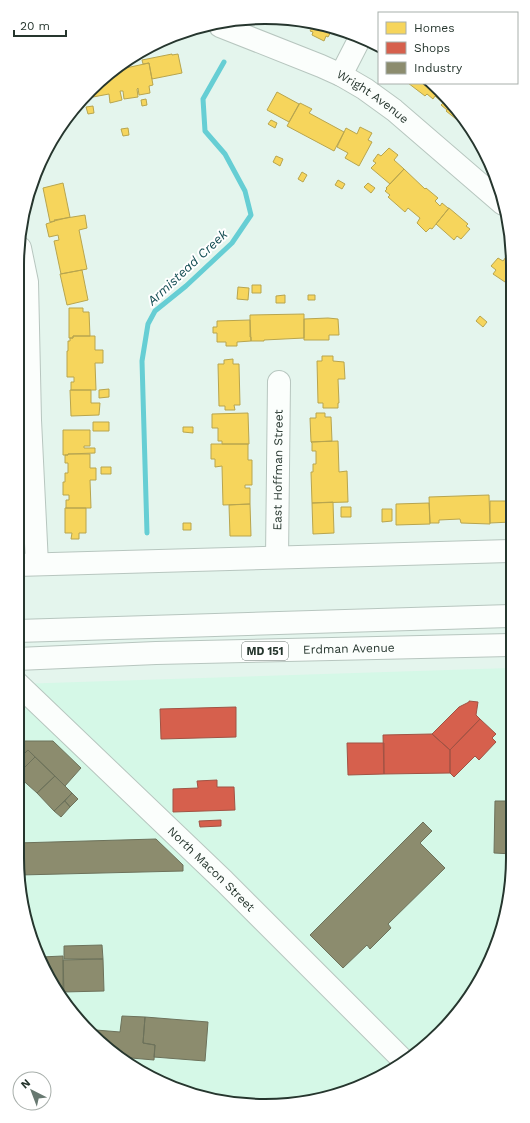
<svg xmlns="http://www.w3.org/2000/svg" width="530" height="1123" font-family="'Work Sans',sans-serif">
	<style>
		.built { fill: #d5f8e7 }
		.homes { fill: #f6d55c; stroke: #b8a54e }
		.shops { fill: #d6604d; stroke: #a15344 }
		.industry { fill: #8c8c6e; stroke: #6d725b }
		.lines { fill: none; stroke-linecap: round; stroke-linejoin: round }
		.stream { stroke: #66ced4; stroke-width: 5 }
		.minor-casing { stroke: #b7c6bf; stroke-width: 24 }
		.major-casing { stroke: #b7c6bf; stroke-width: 24 }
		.minor { stroke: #fbfefc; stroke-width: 22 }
		.major { stroke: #fbfefc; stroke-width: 22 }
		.labels { text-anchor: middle; stroke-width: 4; stroke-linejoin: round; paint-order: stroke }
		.shield { fill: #fff; stroke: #67726d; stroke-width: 1 }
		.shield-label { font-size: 11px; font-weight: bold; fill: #26362e }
		.street-label { font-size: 12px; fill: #26362e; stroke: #fff }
		.water-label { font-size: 13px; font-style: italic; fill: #154e54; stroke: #fff }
		.rim { fill: none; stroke: #26362e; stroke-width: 2 }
	</style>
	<rect width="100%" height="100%" fill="#e4f5ed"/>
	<path class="built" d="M512 668 513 858 494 953 451 1022 375 1080 297 1104 216 1101 127 1064 68 1009 30 938 17 858V684Z"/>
	<path class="homes" d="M310 26 332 30 328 37 326 36 324 41 312 35 313 32 310 31 312 28 310 27Z
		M172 54V55L178 54 182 73 152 79 149 63 143 64 142 60Z
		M149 63 153 85 149 86 150 93 139 95 138 88 137 89 138 97 124 99 123 91H120L122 100 110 103 109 94 93 97 91 88 121 69Z
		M408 83H431L452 105 447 110 441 105 443 103 435 96 433 99 427 94 425 96Z
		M277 92 299 104 289 122 267 110Z
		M146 99 147 105 142 106 141 100Z
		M300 103 312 109 309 113 344 132 334 151 287 126Z
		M452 105 462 114 468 125 466 127 446 111Z
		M93 106 94 113 88 114 86 107Z
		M271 120 277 123 275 128 268 124Z
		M360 127 372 133 368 140 372 142 359 166 345 158 348 153 337 147 346 128 357 134Z
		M128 128 129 135 123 136 121 129Z
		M389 148 398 155 394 160 404 169 390 184 371 168 376 163 373 161 378 154 381 156Z
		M276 156 283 159 280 166 273 162Z
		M404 169 425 189 426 188 438 198 435 201 440 206 442 203 448 208H449L432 229 430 228 426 232 417 223 420 218 408 208 405 212 388 197 390 195 385 191 387 189 386 188Z
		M302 172 307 175 303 182 298 179Z
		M338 180 345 184 342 189 335 185Z
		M63 183 70 217 50 222 43 188Z
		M368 183 375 188 371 193 364 187Z
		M449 208 468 224 466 226 470 229 461 239 457 236 454 240 436 224Z
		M85 215 87 228 79 230 87 269 61 274 54 241 59 240 58 235 49 237 46 224 55 221 54 220Z
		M506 257 511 260V286L493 274 496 270 491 266 498 258 503 261Z
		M82 270 88 300 67 305 60 274Z
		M252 285H261V293H252Z
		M238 287 249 288 248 300 237 299Z
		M285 295V303H276V296Z
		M308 295H315V300H308Z
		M69 308H83V312H89L90 336H73V338H69Z
		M304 314V338L264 340V341H251V337H250V315Z
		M480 316 487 322 483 327 476 321Z
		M328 318 338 319 339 335H329V340H304V319Z
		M250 320 251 341 237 342V346H226V342H217V333H213V327H217V321Z
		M73 336H95V350H103V363H95L96 390H71V382H74V377H67V351H68V341H70V338H73Z
		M322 356H333V361L344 362 345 379H338L339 403H338V408H323V403H318L317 361H322Z
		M233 359V364H239L240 405H234L235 410H225V406H219L218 364H224V360Z
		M109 389V397L99 398V390Z
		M70 390H91V403H100L99 415 71 416Z
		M248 413 249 444H222V441H218V428H212V414Z
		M316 413H325V417H331L332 441 311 442 310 418H316Z
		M93 422H109V431H93Z
		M183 427H193V433L183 432Z
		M63 430H90V446H84V448H95V453L68 454V455H63Z
		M338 441 339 472 347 471 348 502 312 503 311 472H313V464H316V451H312V443L311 442Z
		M211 444H248V460H252V485H245V488H250V504L223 505 222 466 215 467V459H211Z
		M68 454H90V468H96V480H90L91 508H66V500H69V495H63V482H65V473H68V463H65V455H68Z
		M101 467H111V474H101Z
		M489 495 490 524 461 523 460 519 439 520V523H430L429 497Z
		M490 501H512V522L490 523Z
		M333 502 334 533 313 534 312 503Z
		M429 503 430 524 396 525V504Z
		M250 504 251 536H230L229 505Z
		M341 507H351V517H341Z
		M65 508H86V533H79V539H71L72 533H65Z
		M382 509H392V521L382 522Z
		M183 523H191V530H183Z"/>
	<path class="shops" d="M469 701 478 702 476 715 480 719 450 750 432 734 459 707 469 702Z
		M236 707V737L161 739 160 709Z
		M480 719 496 734 492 738 496 742 479 760 475 756 454 777 450 773V750Z
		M432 734 450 750V773L384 774 383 735Z
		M347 743H384V774L348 775Z
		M217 780V787H234L235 810 173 812V789L198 788 197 781Z
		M221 820V826L200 827 199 821Z"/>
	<path class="industry" d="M17 741H53L81 768 65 786 28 750 21 757 17 753Z
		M28 750 35 757 17 775V760Z
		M35 757 55 776 37 793 17 775Z
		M55 776 72 793 54 811 37 793Z
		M72 793 78 799 70 807 65 801Z
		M65 801 70 807 61 817 54 811Z
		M495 801H513V854L494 853Z
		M423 822 432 831 420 843 445 868 388 924 391 928 370 949 367 945 343 968 310 935Z
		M156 839 183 865V871L20 875 17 858V843Z
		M102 945 103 959H64V946Z
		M63 956 64 994H60L41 957Z
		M103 959 104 991 63 992V960Z
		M122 1016 145 1017 143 1043 155 1045 154 1060 120 1057 96 1035V1030L120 1032Z
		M145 1017 208 1022 205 1061 154 1057 155 1045 143 1043Z"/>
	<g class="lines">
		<path class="stream" d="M147 533 142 361 148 324 155 311 186 286 232 243 251 215 245 191 225 154 205 131 203 99 224 62"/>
		<g class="minor-casing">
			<g id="minor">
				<path id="s1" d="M220 26 321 66 341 75 365 89 394 110 503 204"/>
				<path d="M341 75 361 36"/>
				<path d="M20 248 27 282 30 420 37 564"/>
				<path id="s2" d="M277 557 279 382"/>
				<path d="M17 565 512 551"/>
				<path id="s3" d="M17 683 224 881 402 1059"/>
			</g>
		</g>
		<g class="major-casing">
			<g id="major">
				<path d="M17 631 512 616"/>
				<path id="s4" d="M17 659 156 653 512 645"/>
			</g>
		</g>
		<use href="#minor" class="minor"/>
		<use href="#major" class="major"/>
	</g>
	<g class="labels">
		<rect class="shield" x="242" y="642" width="46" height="18" rx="3"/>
		<g class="shield-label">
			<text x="265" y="655">MD 151</text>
		</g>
		<g class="street-label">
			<text dy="4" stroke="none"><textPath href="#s1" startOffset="169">Wright Avenue</textPath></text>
			<text dy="4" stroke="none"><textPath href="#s2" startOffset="87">East Hoffman Street</textPath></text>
			<text dy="4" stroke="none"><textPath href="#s4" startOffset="332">Erdman Avenue</textPath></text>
			<text dy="4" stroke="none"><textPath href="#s3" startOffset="269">North Macon Street</textPath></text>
		</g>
		<g class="water-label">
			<text transform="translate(187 267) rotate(-43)" y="5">Armistead Creek</text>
		</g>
	</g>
	<path d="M0 0H530V1123H0ZM265 24H265A241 241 0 0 1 506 265V858A241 241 0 0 1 265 1099H265A241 241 0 0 1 24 858V265A241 241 0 0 1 265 24Z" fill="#fff" fill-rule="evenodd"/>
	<path class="rim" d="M265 24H265A241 241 0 0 1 506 265V858A241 241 0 0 1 265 1099H265A241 241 0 0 1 24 858V265A241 241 0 0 1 265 24Z"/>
	<rect x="378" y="12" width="140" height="72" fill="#ffffff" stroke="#a8afab"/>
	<rect x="386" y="22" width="20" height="12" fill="#f6d55c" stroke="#a8afab"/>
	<text x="414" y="32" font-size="12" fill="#26362e">Homes</text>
	<rect x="386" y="42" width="20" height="12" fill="#d6604d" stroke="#a8afab"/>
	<text x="414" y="52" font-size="12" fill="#26362e">Shops</text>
	<rect x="386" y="62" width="20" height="12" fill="#8c8c6e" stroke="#a8afab"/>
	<text x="414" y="72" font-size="12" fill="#26362e">Industry</text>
	<g transform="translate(32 1091) rotate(318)"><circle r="19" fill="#ffffff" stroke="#a8afab"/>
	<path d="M0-3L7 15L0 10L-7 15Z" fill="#687971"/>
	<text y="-6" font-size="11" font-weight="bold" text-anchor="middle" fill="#26362e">N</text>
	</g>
	<path d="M14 30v6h52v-6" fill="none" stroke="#26362e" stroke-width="2"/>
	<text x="20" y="30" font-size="12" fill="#26362e" stroke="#ffffff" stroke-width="3" paint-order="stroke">20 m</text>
</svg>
